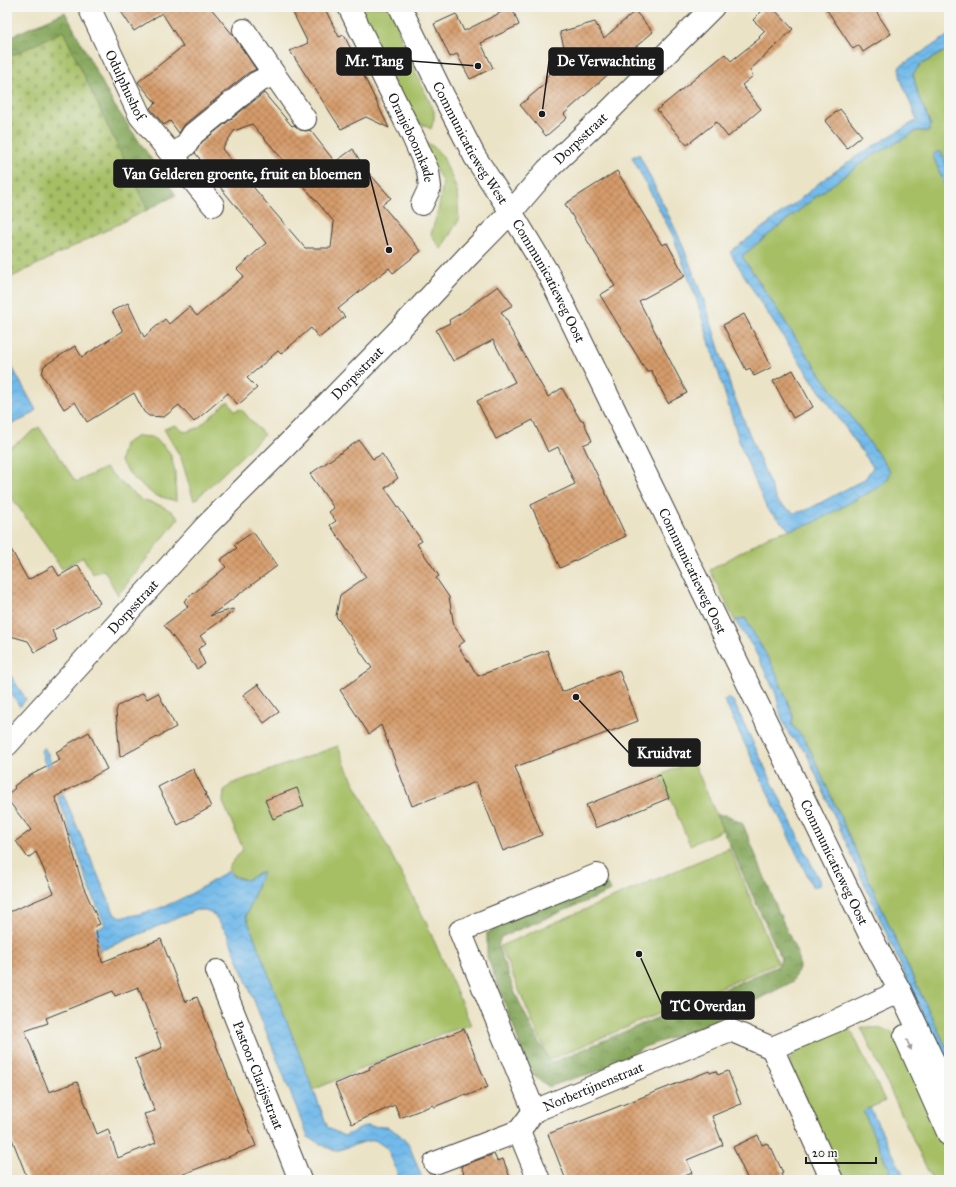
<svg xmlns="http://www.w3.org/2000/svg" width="956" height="1187" font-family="'IM FELL Great Primer',serif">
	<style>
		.green { fill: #a6bf65; stroke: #616e40 }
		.forest { fill: url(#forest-crowns); stroke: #50613b }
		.cemetery { fill: url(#cemetery-stones); stroke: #616e40 }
		.water { fill: url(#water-waves); stroke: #476b83 }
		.building { fill: url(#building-cross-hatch); fill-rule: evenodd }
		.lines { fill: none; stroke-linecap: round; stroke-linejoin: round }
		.minor-casing { stroke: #3b3a36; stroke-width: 24 }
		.tertiary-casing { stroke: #3b3a36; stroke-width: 24 }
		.minor { stroke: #fff; stroke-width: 22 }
		.tertiary { stroke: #fff; stroke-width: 22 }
		.oneway { fill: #999 }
		.labels { text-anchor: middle; stroke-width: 4; stroke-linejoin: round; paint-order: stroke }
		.street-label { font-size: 14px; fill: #1c1c1c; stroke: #f6f6f2 }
		.leader { fill: none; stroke: #1c1c1c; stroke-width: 1.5 }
		.callout-dot { fill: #1c1c1c; stroke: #f6f6f2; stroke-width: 1.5 }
		.callout { fill: #1c1c1c; stroke: #1c1c1c; stroke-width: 1.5 }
		.callout-label { font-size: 15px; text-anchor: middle; font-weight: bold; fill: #fff }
	</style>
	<defs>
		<pattern id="forest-crowns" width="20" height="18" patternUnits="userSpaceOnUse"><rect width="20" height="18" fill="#84a65a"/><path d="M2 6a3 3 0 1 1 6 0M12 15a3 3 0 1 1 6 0" fill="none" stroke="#6b864a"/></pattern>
		<pattern id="cemetery-stones" width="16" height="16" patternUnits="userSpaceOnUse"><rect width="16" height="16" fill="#a6bf65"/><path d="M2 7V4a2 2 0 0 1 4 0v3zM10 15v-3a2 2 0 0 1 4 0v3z" fill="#8ea457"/></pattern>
		<pattern id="water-waves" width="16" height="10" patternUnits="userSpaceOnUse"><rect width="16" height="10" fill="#72baea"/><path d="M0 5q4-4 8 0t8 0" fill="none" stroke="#629fc8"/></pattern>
		<pattern id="building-cross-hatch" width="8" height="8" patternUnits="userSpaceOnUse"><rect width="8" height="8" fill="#d59b6b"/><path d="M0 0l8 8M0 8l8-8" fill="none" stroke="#ac7e57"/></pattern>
	</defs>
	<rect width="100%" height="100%" fill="#f6f6f2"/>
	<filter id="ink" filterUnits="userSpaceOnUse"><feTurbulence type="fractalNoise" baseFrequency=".025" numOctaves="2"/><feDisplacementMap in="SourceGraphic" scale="8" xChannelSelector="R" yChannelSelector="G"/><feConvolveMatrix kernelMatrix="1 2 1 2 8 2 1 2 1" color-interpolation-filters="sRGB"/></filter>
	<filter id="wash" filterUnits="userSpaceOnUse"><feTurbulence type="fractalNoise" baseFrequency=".012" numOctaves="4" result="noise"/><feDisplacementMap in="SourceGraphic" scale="16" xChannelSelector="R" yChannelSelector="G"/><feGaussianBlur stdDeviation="0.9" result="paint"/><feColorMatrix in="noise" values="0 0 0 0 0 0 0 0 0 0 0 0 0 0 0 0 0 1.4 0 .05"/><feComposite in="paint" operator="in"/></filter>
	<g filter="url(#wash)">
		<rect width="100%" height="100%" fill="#ebe3c6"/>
		<path class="green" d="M357 7H391L396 20 404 48 434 111V119L431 129 411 118Z
			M949 49V169L941 152 933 156 949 195V1053L910 971 806 741 792 725 793 715 745 618 735 621 710 570 771 535 811 524 877 488 888 479 890 471 805 352 742 256 817 196 867 159 917 131H929L931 125 918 95 913 74 920 65Z
			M419 138 434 147 443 157 457 190 459 220 441 249 431 234 438 211 443 183Z
			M228 401 235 411 241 409 264 435 194 501 181 458 164 429 175 425 185 432 198 428Z
			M39 427 76 482 105 468 127 488 142 500 162 506 171 511 179 518 118 595 104 570 93 574 83 557 62 569 7 491V450Z
			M138 436 152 437 163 445 170 453 175 471 176 501 154 495 133 478 120 461 124 444Z
			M338 746 346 767 425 920 471 1025 444 1033 313 1090 246 916 263 871 247 880 234 876 228 868 243 849 223 802 224 791 231 784Z
			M693 761 723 830 690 845 660 775Z
			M729 848 778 963 549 1060 500 946Z
			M849 1026 885 1101 863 1111 894 1180H841L789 1060 799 1049Z
			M861 1027 876 1028 890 1031 902 1046 949 1144V1180H932Z"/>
		<path class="forest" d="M65 12 114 105 176 195 145 211 147 209 63 31 7 58V38Z
			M716 815H727L743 824 780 915 798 955 799 968 792 982 739 1009 697 1029 644 1047 606 1069 568 1080 549 1087 528 1072 515 1030 487 957V933L511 919 608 884 611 891 501 937 498 946 515 993 539 1043 551 1063 778 966 781 958Z"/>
		<path class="cemetery" d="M63 31 147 209 145 211 10 278 7 276V58Z"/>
		<path class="water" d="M949 35V49L920 65 913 74 918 95 931 125 929 131H917L867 159 817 196 742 256 805 352 890 471 888 479 877 488 811 524 790 530 767 509 741 447 696 298 673 236 632 157 639 154 681 241 706 306 732 391 777 502 794 513 807 510 865 479 873 467 812 380 762 305 730 252 798 201 820 182 860 154 917 120 901 80 899 67Z
			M936 152H941L949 169V195L933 156Z
			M7 358 36 410 26 418 7 426V402L12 399 7 391Z
			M745 618 775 670 793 715 792 725 806 741 910 971 949 1053V1071L919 1007 806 752 790 736 781 716 776 694 753 647 735 621Z
			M7 670 26 699 20 707 7 687Z
			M728 698 733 701 821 884 813 888 724 700Z
			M44 747 48 754 55 775 115 915C123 918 130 916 139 914 172 907 200 889 228 871L235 878 247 880 263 871 246 916 328 1128 344 1136 366 1126 387 1127 399 1134 409 1145 423 1180H400L388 1149 375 1140 364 1142 335 1151 326 1147 308 1137 228 935 215 916 206 910H196L74 962 7 969 91 933 105 925 88 884 68 824 44 761 41 750Z
			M870 1108 906 1180H894L863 1111Z"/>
		<g id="blocks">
			<path class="building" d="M118 7H210L233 35 256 69 248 73 185 124 179 133 170 121 164 125 150 108 156 103 138 82 183 46 162 13 134 31Z
				M290 7H324L339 37 344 35 389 128 366 117 341 129 290 51 308 43Z
				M512 7 519 25 481 43 493 68 470 79 457 54 450 57 434 24 456 14 464 31Z
				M766 7H772L793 29 750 70 753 76 742 85 761 109 728 137 716 122 687 145 657 110 725 54 731 61 760 38 759 37 765 31 753 20Z
				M825 7H873L891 34 863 52 859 45 853 49Z
				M635 11 653 32 611 68 613 70 564 114 567 118 546 136 520 105 546 83V77L567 58 560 32 595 22 604 38Z
				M264 93 292 126 294 125 300 130 306 131 310 130 335 162 353 149 363 166 391 198 382 205 421 251 393 273 389 268 338 309 345 317 319 338 311 328 281 354 278 351 247 378 257 388 238 405 228 393 194 422 179 405 164 417 149 416 144 412 134 393 87 422 75 402 64 409 42 374 44 366 75 346 82 357 123 331 112 311 128 303 144 337 165 319 169 324 189 307 197 316 244 276 237 269 266 243 198 160 200 159 195 153 202 142ZM252 124 298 177 302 184 334 222 331 248H305L269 206 222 149 234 131Z
				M840 109 862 136 847 148 825 121Z
				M617 171 662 245 667 243 685 276 639 301 687 393 668 403 651 370 647 372 600 295 615 286 565 204Z
				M498 286 513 305 501 312 509 324 508 325 548 397 562 388 581 421 583 420 592 441 583 445 626 536 560 568 531 505 575 484 558 447 548 452 533 420 496 439 477 401 515 382 493 340 453 361 436 330 450 323 449 320 461 313Z
				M744 314 772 367 754 376 750 368 746 370 723 325Z
				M793 370 813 407 793 418 773 381Z
				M359 440 373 459 382 454 398 478 385 488 422 541 417 544 439 576 436 578 449 597 454 626 465 641 458 646 478 676 547 650 562 692 619 670 638 721 515 767 542 835 503 851 476 782 412 806 381 725 369 734 340 690 372 668 336 616 340 595 366 577 330 525 336 521 329 512 334 508 310 474Z
				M253 532 277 566 210 616 233 609 234 611 200 636 206 643 198 649 205 664 197 669 164 625 188 607 184 601 226 567 220 560 237 548 234 545Z
				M7 542 28 580 53 566 59 576 78 565 100 603 52 631 57 640 35 652 28 641 7 635Z
				M258 684 279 712 264 723 243 695Z
				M143 693 147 699 158 693 176 727 120 757 116 711 118 706Z
				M89 732 107 769 55 797 64 821 83 886 100 924 95 926 102 962 161 939 185 1002 197 997 256 1146 168 1180H28L7 1126V913L54 893 36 852 28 858 16 841 31 830 7 799V795L15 788 14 786 25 778 60 760 56 752 68 745V744ZM138 987 162 1048 135 1059 155 1111 144 1114 156 1143 118 1158 108 1129 97 1134 77 1082 49 1092 25 1031 48 1023 46 1018 113 991 115 996Z
				M193 769 206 794H205L211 807 178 825 158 787Z
				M660 775 669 798 596 828 586 805Z
				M297 788 304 806 273 819 265 800Z
				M464 1029 488 1087 466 1096V1094L434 1107 433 1105 400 1118 395 1105 352 1124 335 1084 370 1069 369 1067Z
				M709 1071 710 1073 716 1071 718 1075 728 1071 741 1104 712 1116 723 1145 687 1160 692 1173 675 1180H566L548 1134Z
				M758 1135 762 1145 767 1143 770 1149H772L783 1173 781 1174 784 1180H748L733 1147Z
				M494 1154 497 1161 503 1159 511 1180H452L464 1174 461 1166Z"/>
		</g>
	</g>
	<g filter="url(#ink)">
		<use href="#blocks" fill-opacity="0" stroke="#3b3a36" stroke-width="1"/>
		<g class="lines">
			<g class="minor-casing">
				<g id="minor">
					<path id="s1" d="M89 7 140 116 213 205"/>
					<path id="s2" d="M349 7 413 137 428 171 430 187 422 204"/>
					<path d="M244 30 274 74"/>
					<path d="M173 156 186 145 193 134 209 121 256 83 274 74 305 119"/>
					<path id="s3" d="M217 971 300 1180"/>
					<path d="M772 1048 832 1180"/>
					<path id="s4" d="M534 1111 730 1030 772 1048 836 1021 900 991"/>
					<path d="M534 1111 460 931 597 875"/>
					<path d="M519 1131 539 1180"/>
					<path d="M435 1163 519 1131 534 1111"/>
				</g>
			</g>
			<g class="tertiary-casing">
				<g id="tertiary">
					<path id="s5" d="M400 7 443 95 475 157 511 212 549 275 869 933 900 991 949 1094"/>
					<path id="s6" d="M7 745 206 526 282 450 398 331 466 258 511 212 547 170 608 112 713 7"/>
					<path d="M905 1036 949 1135"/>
				</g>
			</g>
			<use href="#minor" class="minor"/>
			<use href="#tertiary" class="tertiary"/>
		</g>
		<defs><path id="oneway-solid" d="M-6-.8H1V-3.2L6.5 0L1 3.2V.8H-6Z"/></defs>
		<use class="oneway" href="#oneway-solid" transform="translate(909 1045) rotate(66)"/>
	</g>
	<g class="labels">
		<g class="street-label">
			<text dy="5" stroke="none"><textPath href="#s1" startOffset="86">Odulphushof</textPath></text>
			<text dy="5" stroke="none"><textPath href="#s2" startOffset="145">Oranjeboomkade</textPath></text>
			<text dy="5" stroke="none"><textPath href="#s6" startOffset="835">Dorpsstraat</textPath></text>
			<text dy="5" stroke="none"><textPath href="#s5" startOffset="153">Communicatieweg West</textPath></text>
			<text dy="5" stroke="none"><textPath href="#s5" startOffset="312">Communicatieweg Oost</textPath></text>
			<text dy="5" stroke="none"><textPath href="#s6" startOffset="511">Dorpsstraat</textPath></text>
			<text dy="5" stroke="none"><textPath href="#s5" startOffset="636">Communicatieweg Oost</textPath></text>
			<text dy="5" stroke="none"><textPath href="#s6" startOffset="187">Dorpsstraat</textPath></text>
			<text dy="5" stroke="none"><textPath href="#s5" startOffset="960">Communicatieweg Oost</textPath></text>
			<text dy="5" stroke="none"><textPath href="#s3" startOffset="112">Pastoor Clarijsstraat</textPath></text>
			<text dy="5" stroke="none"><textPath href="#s4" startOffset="64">Norbertijnenstraat</textPath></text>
		</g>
	</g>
	<path class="leader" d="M542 114L549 61M478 66L411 61M389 250L369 173M576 697L629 753M639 954L662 1005"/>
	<g class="callout-dot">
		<circle cx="542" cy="114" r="4"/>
		<circle cx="478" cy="66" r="4"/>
		<circle cx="389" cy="250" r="4"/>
		<circle cx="576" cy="697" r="4"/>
		<circle cx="639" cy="954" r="4"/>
	</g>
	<g class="callout">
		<rect x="549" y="48" width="114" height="27" rx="4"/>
		<rect x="337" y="48" width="74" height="27" rx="4"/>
		<rect x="114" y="160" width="255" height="27" rx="4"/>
		<rect x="629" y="739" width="71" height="27" rx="4"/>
		<rect x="662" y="992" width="92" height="27" rx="4"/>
	</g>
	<g class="callout-label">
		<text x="606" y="66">De Verwachting</text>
		<text x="374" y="66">Mr. Tang</text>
		<text x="242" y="179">Van Gelderen groente, fruit en bloemen</text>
		<text x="664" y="758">Kruidvat</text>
		<text x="708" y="1011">TC Overdan</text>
	</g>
	<rect width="956" height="1187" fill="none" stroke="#f6f6f2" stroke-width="24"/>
	<path d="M806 1157v6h70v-6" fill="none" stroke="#1c1c1c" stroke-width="2"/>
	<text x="812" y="1157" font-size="12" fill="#1c1c1c" stroke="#f6f6f2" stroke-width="3" paint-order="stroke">20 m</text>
</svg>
